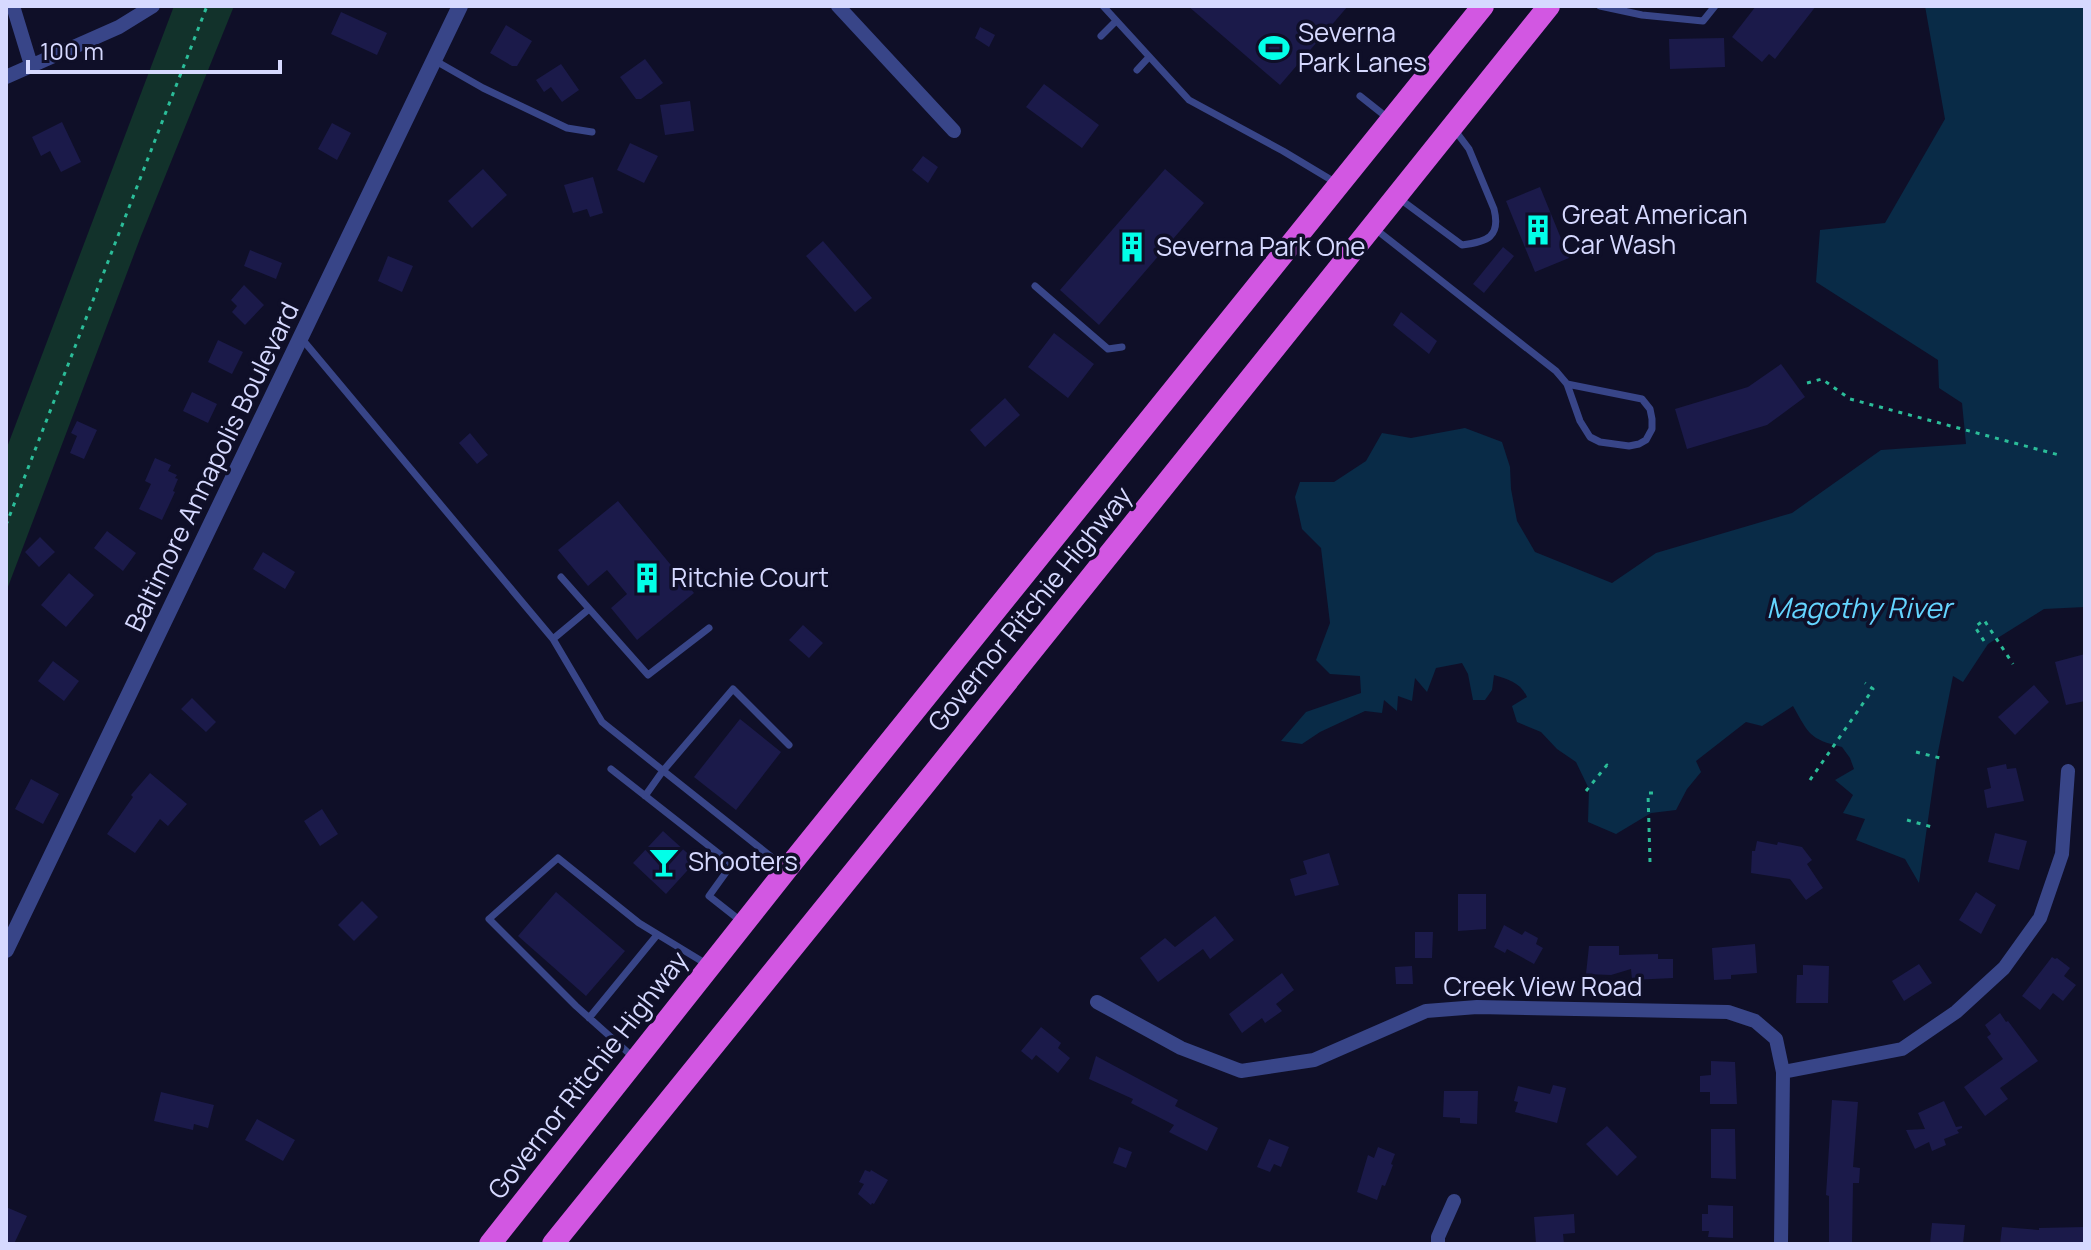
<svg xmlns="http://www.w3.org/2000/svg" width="2091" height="1250" font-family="Manrope,sans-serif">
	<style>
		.green { fill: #12322b }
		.water { fill: #092b47 }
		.building { fill: #1b1a4a }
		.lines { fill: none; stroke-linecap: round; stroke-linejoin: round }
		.path { stroke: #2bbd99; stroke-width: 3; stroke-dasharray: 4 6; stroke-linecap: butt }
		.service { stroke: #384588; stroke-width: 7 }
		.minor { stroke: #384588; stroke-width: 14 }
		.tertiary { stroke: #384588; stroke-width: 16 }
		.trunk { stroke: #d257e2; stroke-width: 22 }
		.labels { text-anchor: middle; stroke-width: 7; stroke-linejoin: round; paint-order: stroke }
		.poi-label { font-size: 26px; fill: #d6d9ff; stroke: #0f0f28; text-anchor: start }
		.street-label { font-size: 26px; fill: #d6d9ff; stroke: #0f0f28 }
		.water-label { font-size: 28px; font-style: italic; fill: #64d5ff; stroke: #0f0f28 }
	</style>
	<rect width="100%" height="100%" fill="#0f0f28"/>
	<path class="green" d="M174 6H234L141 236 6 592V450Z"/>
	<path class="water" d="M1925 6H2085V67L2083 72 2085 93V607L2044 609 1988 644 1963 682 1953 676 1937 757 1919 883 1905 859 1856 840 1865 819 1843 813 1853 795 1835 780 1854 769 1850 758 1842 747C1809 739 1809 734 1793 706L1762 726 1746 722 1696 761 1701 772 1687 789 1676 810 1651 813 1616 834 1588 822 1589 789 1576 762 1557 749 1541 732 1517 722 1512 706 1527 697C1521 683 1508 679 1494 675L1492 690 1485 700H1473L1468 674 1462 663 1436 668 1427 692 1415 678 1412 701 1398 696 1397 711 1384 700 1382 713 1365 711 1320 732 1302 744 1281 741 1306 712 1361 693 1360 676 1330 674 1316 660 1330 623 1321 548 1302 529 1295 497 1300 482H1334L1366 461 1382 433 1411 438 1465 428 1502 442 1510 467 1511 489 1517 521 1535 552 1612 583 1656 553 1792 513 1881 450 1966 444 1962 403 1939 388 1938 360 1816 282 1820 230 1885 223 1945 119Z"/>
	<path class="building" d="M1188 6H1348L1280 85Z
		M1756 6H1816L1775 59 1769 54 1762 62 1732 37Z
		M341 12 387 33 377 55 331 34Z
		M506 25 532 41 517 66H512L490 53Z
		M980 27 995 35 989 47 975 38Z
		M1724 38 1725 67 1670 69 1669 39Z
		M645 59 663 83 641 99H636L620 77Z
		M561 64 579 90 562 102 551 87 544 92 536 80Z
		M1044 84 1099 125 1082 148 1026 107Z
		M690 101 694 131 665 135 660 105Z
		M62 122 81 162 61 172 50 151 41 156 32 137Z
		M332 123 351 133 337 160 318 149Z
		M630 143 658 156 644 183 617 170Z
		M923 156 938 167 928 183 912 170Z
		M483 169 507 195 472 228 448 201Z
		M1165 169 1204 203 1099 325 1060 290Z
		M593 177 603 213 590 217 587 209 573 213 564 185Z
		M1540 187 1569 258 1535 272 1506 201Z
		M823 241 872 298 855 312 806 256Z
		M1503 247 1514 256 1484 293 1473 284Z
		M250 250 282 263 276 279 244 266Z
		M388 256 413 266 402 292 378 281Z
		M244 285 264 305 245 325 232 312 237 306 231 300Z
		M1401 312 1437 341 1429 354 1393 325Z
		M1054 333 1094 364 1068 398 1028 367Z
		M218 340 243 352 232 374 208 362Z
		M1781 364 1805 397 1767 425 1687 449 1675 409 1748 387Z
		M192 392 217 404 208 423 183 411Z
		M1005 398 1020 415 985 447 970 430Z
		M77 421 97 430 84 459 70 453 77 436 71 433Z
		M470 433 488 455 477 464 459 443Z
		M155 458 171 465 168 471 177 475 175 478 178 479 173 491 175 492 162 520 139 509 151 484 145 481Z
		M618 501 694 593 637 640 611 608 627 594 607 570 588 586 558 550Z
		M107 531 136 553 123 571 94 548Z
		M40 537 55 552 39 567 25 552Z
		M263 552 295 572 285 589 253 569Z
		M69 573 94 595 66 627 41 605Z
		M803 625 823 643 809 658 789 640Z
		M2085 654V701L2066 705 2055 662Z
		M53 661 79 681 64 701 38 681Z
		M2034 685 2049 702 2015 735 1998 717Z
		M192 698 216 722 206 732 181 709Z
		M740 719 781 752 736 810 694 777Z
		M2006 764 2007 769 2016 768 2024 801 1987 808 1984 790 1991 788 1987 768Z
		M150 773 187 804 168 826 160 819 135 853 107 834 133 797 131 795Z
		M31 779 59 794 43 824 15 809Z
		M322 809 338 834 320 846 304 821Z
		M663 831 696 861 666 894 633 863Z
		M1995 833 2027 841 2019 870 1988 862Z
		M1757 841 1777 845 1778 842 1802 847 1812 860 1807 864 1823 888 1806 900 1790 879 1751 873 1752 851H1755Z
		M1329 853 1339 885 1295 896 1290 879 1307 874 1303 861Z
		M556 892 625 951 586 996 518 936Z
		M1976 892 1996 905 1981 934 1959 920Z
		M1458 894H1486V929L1458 931Z
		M362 901 378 917 354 941 338 925Z
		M1215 916 1234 940 1210 959 1203 949 1158 982 1140 958 1165 938 1175 947Z
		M1504 925 1522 935 1525 931 1538 938 1536 944 1543 948 1534 964 1507 949 1505 953 1494 947Z
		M1415 932H1433L1432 958H1415Z
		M1755 944 1757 973 1731 975V979L1714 980 1712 948Z
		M1589 946H1619V955L1658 954V959H1673V978L1632 980 1631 969 1611 975 1586 974Z
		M2052 957 2055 959 2057 958 2070 968 2064 976 2076 985 2063 1001 2053 993 2040 1010 2022 996Z
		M1919 964 1932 983 1904 1001 1892 981Z
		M1803 965 1829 966 1828 1003H1796L1797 975H1803Z
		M1412 966 1413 984H1396L1395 967Z
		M1282 973 1294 990 1276 1004 1282 1011 1265 1023 1262 1018 1242 1033 1229 1014Z
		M2000 1013 2006 1022 2008 1021 2038 1061 2000 1088 2008 1099 1985 1116 1964 1087 2003 1059 1987 1037 1991 1034 1985 1025Z
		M1041 1027 1061 1043 1058 1048 1070 1058 1058 1073 1036 1055 1032 1060 1021 1051Z
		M1096 1056 1178 1100 1175 1106 1218 1128 1207 1151 1169 1132 1174 1125 1131 1103 1133 1099 1089 1079Z
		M1711 1061 1735 1062 1737 1104H1710V1092H1700V1076L1711 1075Z
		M1553 1085 1566 1088 1557 1123 1515 1112 1518 1102 1514 1101 1518 1086 1550 1094Z
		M1444 1091H1478L1477 1124 1460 1123V1118L1443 1117Z
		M161 1092 214 1105 208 1128 194 1124 193 1130 154 1121Z
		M1832 1100 1858 1102 1853 1167 1860 1168 1859 1183H1853L1852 1244H1829V1196L1826 1195Z
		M1944 1101 1956 1127 1962 1126V1128L1957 1130 1959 1133 1944 1139 1946 1145 1932 1151 1929 1142 1915 1149 1906 1130 1925 1129 1918 1113Z
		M257 1119 295 1140 283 1161 245 1140Z
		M1607 1126 1637 1157 1617 1176 1586 1144Z
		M1711 1129H1735L1736 1179 1711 1178Z
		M1269 1139 1289 1147 1281 1167 1274 1164 1270 1172 1257 1167Z
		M1119 1147 1132 1152 1126 1168 1113 1163Z
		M1378 1147 1395 1154 1391 1164 1393 1165 1385 1186 1382 1185 1377 1200 1357 1192 1368 1155 1374 1158Z
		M865 1170 870 1172 871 1170 888 1180 874 1204 872 1203 871 1205 858 1194 864 1184 859 1182Z
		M1708 1205 1733 1206V1238L1708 1237 1709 1231H1702V1214H1708Z
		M6 1207 27 1216 14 1244H6Z
		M1574 1214 1575 1233 1563 1234 1564 1244H1536L1534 1217Z
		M1932 1223 1965 1225 1963 1244H1930Z
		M2002 1227 2039 1230V1228L2085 1227V1244H2000Z"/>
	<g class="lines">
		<path class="path" d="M1807 383 1822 379 1850 399 2059 455
			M6 525 207 6
			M1984 641 1975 627 1984 620 2013 664
			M1916 752 1944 759
			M1810 780 1873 689 1865 683
			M1586 791 1607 765 1610 768
			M1907 820 1932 827
			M1650 862 1648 793H1655"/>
		<path class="service" d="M1103 6 1189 100 1283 151 1338 184
			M1600 6 1642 15 1703 21 1715 6
			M1101 36 1116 21
			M434 60 483 88 567 128 592 132
			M1137 70 1149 57
			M1360 96 1389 119
			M1400 199 1462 245C1487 242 1501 237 1494 209L1469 149 1454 129
			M1374 228 1556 371 1567 384 1580 421 1590 437 1600 442 1629 446 1639 444 1646 440 1652 429V419L1650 409 1642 399 1567 384
			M1035 286 1108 349 1122 347
			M302 339 553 639 602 722 784 867
			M561 577 648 675 709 628
			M553 639 589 609
			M611 769 732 864 709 896 742 922
			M645 796 662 772 733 689 789 745
			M589 1018 657 935
			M633 1057 576 1006 489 919 558 858 639 923 708 965"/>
		<path class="minor" d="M13 6 31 65
			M838 6 954 131
			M6 77 119 27 153 6
			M1097 1002 1181 1048 1241 1071 1314 1060 1426 1011 1477 1007 1728 1012 1755 1021 1776 1039 1783 1072 1781 1244
			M1783 1072 1902 1049 1956 1012 2004 968 2040 918 2062 854 2068 771
			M1438 1244V1237L1454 1201"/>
		<path class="tertiary" d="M6 950 460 6"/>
		<path class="trunk" d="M490 1244 787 869 1483 6
			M553 1244 925 784 1549 6"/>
	</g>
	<defs>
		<g id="stadium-bare" transform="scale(2.4)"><path d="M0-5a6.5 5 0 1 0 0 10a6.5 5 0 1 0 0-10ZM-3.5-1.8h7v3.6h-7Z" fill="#02ffe8" stroke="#0f0f28" stroke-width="2.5" paint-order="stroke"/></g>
		<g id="building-bare" transform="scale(2.4)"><path d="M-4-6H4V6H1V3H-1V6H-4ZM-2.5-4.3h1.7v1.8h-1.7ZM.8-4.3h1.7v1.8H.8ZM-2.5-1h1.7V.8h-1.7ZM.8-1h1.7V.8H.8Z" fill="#02ffe8" stroke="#0f0f28" stroke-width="2.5" paint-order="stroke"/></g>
		<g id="bar-bare" transform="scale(2.4)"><path d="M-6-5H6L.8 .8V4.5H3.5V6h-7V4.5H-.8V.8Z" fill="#02ffe8" stroke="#0f0f28" stroke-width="2.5" paint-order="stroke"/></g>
	</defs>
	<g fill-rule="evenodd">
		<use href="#stadium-bare" x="1274" y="48"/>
		<use href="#building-bare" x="1538" y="230"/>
		<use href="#building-bare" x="1132" y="247"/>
		<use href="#building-bare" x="647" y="578"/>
		<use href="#bar-bare" x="664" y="862"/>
	</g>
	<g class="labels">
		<g class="poi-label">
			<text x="1298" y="42">Severna<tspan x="1298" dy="30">Park Lanes</tspan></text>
			<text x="1562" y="224">Great American<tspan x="1562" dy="30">Car Wash</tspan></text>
			<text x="1156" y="256">Severna Park One</text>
			<text x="671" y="587">Ritchie Court</text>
			<text x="688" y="871">Shooters</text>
		</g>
		<g class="street-label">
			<text transform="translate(212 467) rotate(-64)" y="9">Baltimore Annapolis Boulevard</text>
			<text transform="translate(1030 609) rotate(-51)" y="9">Governor Ritchie Highway</text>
			<text x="1543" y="996">Creek View Road</text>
			<text transform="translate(588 1075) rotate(-52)" y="9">Governor Ritchie Highway</text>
		</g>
		<g class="water-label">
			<text x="1859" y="618">Magothy River</text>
		</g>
	</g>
	<rect width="2091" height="1250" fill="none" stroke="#d6d9ff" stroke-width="16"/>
	<path d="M28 60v12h252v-12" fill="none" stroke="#d6d9ff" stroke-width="4"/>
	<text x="40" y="60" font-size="24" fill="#d6d9ff" stroke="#0f0f28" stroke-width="6" paint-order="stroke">100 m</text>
</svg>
